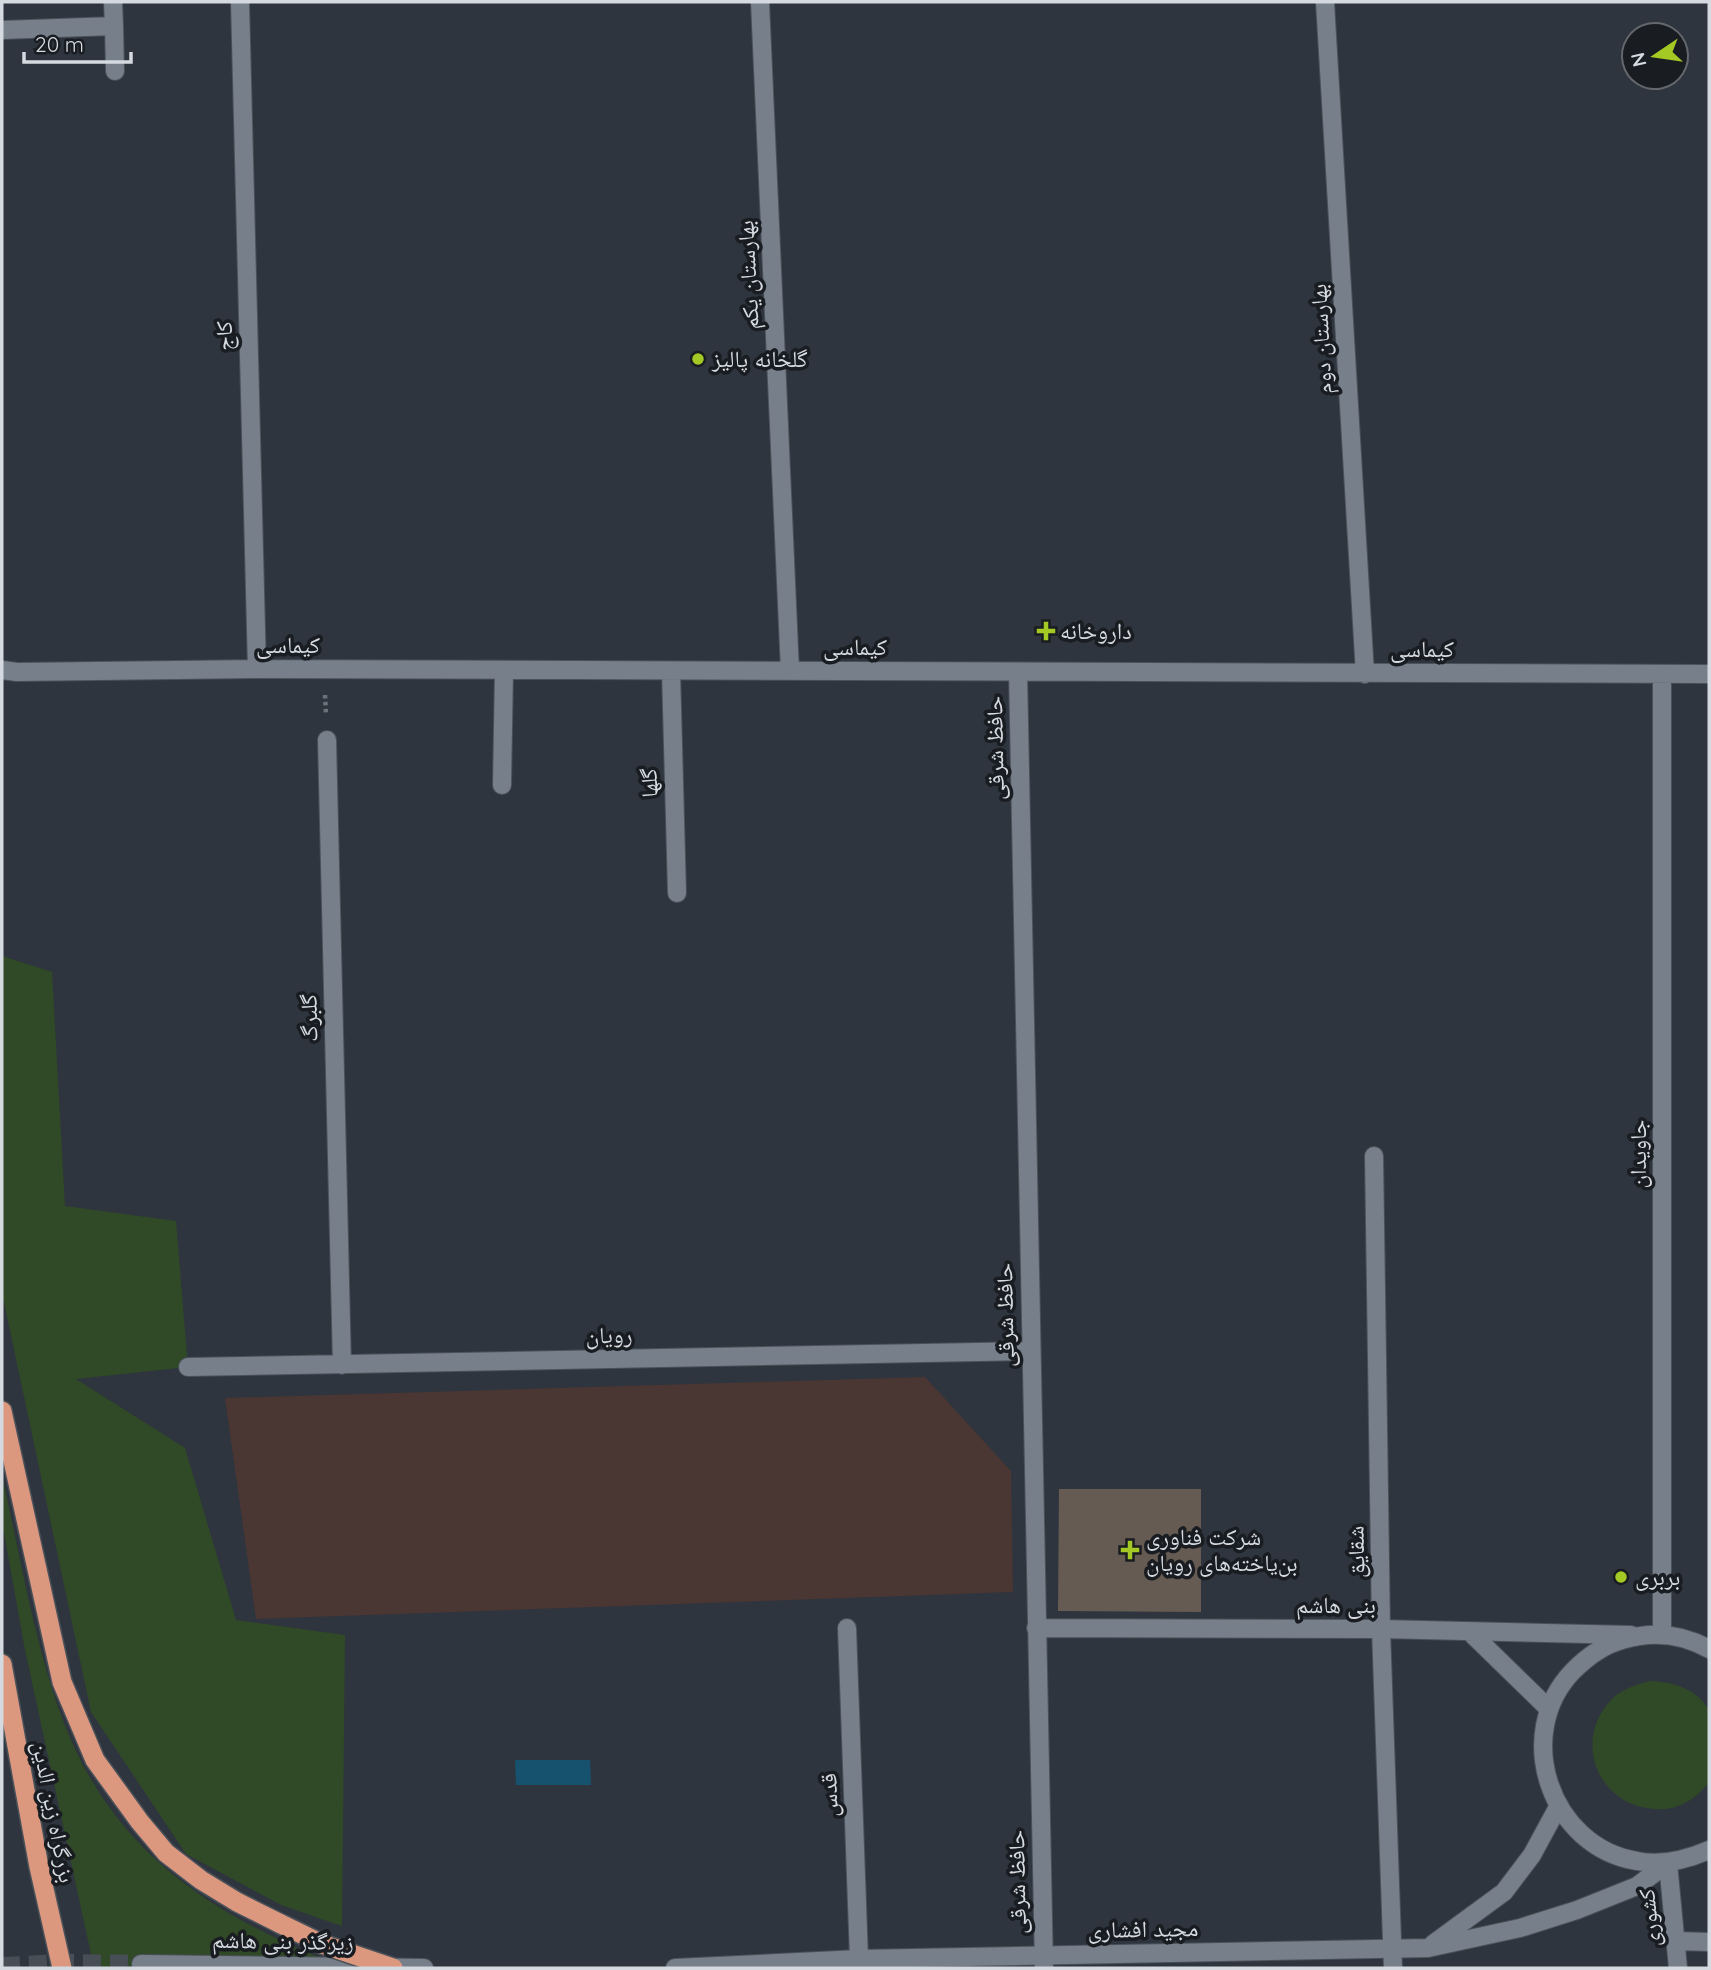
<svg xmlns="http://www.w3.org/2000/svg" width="1711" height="1970" font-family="Quicksand,'Noto Naskh Arabic',sans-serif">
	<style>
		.medical { fill: #4a3633 }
		.green { fill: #304927 }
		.water { fill: #16516d }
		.building { fill: #665b52 }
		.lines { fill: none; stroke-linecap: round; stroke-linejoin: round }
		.secondary-tunnel { stroke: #474e56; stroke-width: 18; stroke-dasharray: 18 9; stroke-linecap: butt }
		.minor-casing { stroke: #4b5159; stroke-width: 20 }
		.secondary-casing { stroke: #4b5159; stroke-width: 20 }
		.trunk-casing { stroke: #4b5159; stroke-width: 22 }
		.path { stroke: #6b727a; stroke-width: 4.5; stroke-dasharray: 3.5 3.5; stroke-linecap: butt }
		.minor { stroke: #777f8b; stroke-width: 18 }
		.secondary { stroke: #777f8b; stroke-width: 18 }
		.trunk { stroke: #dc987e; stroke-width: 19 }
		.trunk-bridge-casing { stroke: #4b5159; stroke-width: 22; stroke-linecap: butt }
		.trunk-bridge { stroke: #dc987e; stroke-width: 19 }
		.poi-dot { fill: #a4c824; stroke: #191c20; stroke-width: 2.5 }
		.labels { text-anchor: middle; stroke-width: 7; stroke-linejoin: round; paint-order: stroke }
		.street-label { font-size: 23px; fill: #d5dae0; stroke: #191c20 }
		.poi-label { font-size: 23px; fill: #d5dae0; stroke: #191c20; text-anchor: start }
	</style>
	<rect width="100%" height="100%" fill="#2e353e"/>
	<path class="medical" d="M925 1377 1011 1471 1013 1592 256 1619 225 1398Z"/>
	<path class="green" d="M2 956 52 972 65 1206 176 1221 188 1367 76 1379 185 1448 236 1620 345 1635 342 1926 281 1905 186 1854 91 1712 2 1293Z
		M2 1476C21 1558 34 1644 64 1723 116 1857 218 1919 347 1968H94L25 1650 2 1522Z
		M1650 1681C1673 1682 1696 1688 1709 1710V1782C1699 1796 1682 1808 1664 1809 1603 1813 1569 1745 1611 1700 1621 1689 1636 1685 1650 1681Z"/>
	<path class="water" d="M515 1760H590L591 1785H516Z"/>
	<path class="building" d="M1059 1489H1201V1612L1058 1611Z"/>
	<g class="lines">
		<path class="secondary-tunnel" d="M2 1966 65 1963 141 1964"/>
		<g class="minor-casing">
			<path id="minor" d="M113 2 114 26
				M240 2 257 669
				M760 2 790 671
				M1325 2 1365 674
				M2 30 114 26 115 71
				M2 670 17 672 257 669 1709 674
				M671 671 677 893
				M1018 672 1044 1968
				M1662 674V1634
				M327 740 342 1365
				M502 785 504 670
				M1374 1156 1381 1629 1393 1968
				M188 1367 1031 1351
				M847 1628 859 1959
				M1036 1628 1381 1629 1631 1635
				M1470 1632 1549 1709
				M1668 1863 1678 1968
				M1676 1941 1709 1942"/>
		</g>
		<g class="secondary-casing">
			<path id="secondary" d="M1709 1649C1682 1634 1652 1631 1622 1640 1603 1645 1587 1657 1573 1671 1512 1734 1550 1847 1637 1861 1662 1866 1686 1860 1709 1850
				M1433 1944 1504 1892 1532 1855 1558 1807
				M141 1964 424 1968
				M675 1968 859 1959 1428 1948 1520 1928 1577 1910 1637 1886 1668 1863"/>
		</g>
		<g class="trunk-casing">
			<path id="trunk" d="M2 1411 62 1682 95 1760 140 1822 166 1853 201 1880 237 1902 281 1924
				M2 1664 39 1867 62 1968"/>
		</g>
		<path class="path" d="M325 695 326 714"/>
		<use href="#minor" class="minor"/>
		<use href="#secondary" class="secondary"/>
		<use href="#trunk" class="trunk"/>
		<g class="trunk-bridge-casing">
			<path id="trunk-bridge" d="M281 1924 322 1944 393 1968"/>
		</g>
		<use href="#trunk-bridge" class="trunk-bridge"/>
	</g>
	<g class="poi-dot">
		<circle cx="698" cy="359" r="7"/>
		<path d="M1042.5 620.5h7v7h7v7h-7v7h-7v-7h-7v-7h7z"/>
		<path d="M1126.5 1539.5h7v7h7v7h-7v7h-7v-7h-7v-7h7z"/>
		<circle cx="1621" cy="1577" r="7"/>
	</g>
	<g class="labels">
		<g class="street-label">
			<text transform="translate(748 275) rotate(-93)" y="8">بهارستان یکم</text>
			<text transform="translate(224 336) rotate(-91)" y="8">کاج</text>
			<text transform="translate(1321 339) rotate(-93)" y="8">بهارستان دوم</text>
			<text x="288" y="653">کیماسی</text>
			<text x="855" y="655">کیماسی</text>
			<text x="1422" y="657">کیماسی</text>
			<text transform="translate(995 748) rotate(-91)" y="8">حافظ شرقی</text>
			<text transform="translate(649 783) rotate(-92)" y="8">گلها</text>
			<text transform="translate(309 1018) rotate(-91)" y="8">گلبرگ</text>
			<text transform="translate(1638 1154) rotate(-90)" y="8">جاویدان</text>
			<text transform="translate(1005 1315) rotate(-91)" y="8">حافظ شرقی</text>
			<text transform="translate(609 1335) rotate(-1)" y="8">رویان</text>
			<text transform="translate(1356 1552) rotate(-91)" y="8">شقایق</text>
			<text x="1336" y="1613">بنی هاشم</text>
			<text transform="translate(829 1795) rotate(-92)" y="8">قدس</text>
			<text transform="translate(54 1812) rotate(79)" y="8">بزرگراه زین الدین</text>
			<text transform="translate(1017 1882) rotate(-91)" y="8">حافظ شرقی</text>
			<text transform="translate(1649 1918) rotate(-96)" y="8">کشوری</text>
			<text transform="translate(1143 1929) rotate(-1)" y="8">مجید افشاری</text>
			<text transform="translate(283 1941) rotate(1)" y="8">زیرگذر بنی هاشم</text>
		</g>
		<g class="poi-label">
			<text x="712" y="367">گلخانه پالیز</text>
			<text x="1060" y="639">داروخانه</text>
			<text x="1146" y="1545">شرکت فناوری<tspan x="1146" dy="26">بن‌یاخته‌های رویان</tspan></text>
			<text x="1635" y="1585">بربری</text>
		</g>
	</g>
	<rect width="1711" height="1970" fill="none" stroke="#d5dae0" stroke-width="7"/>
	<g transform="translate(1655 56) rotate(257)"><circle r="33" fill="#191c20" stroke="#64686d" stroke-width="2"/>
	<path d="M0-5L12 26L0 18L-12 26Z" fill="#a4c824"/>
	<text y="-10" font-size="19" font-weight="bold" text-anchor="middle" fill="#d5dae0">N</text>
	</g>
	<path d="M24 52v10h107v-10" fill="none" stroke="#d5dae0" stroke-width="3.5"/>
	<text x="35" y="52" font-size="21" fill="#d5dae0" stroke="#191c20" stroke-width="5" paint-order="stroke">20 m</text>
</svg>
